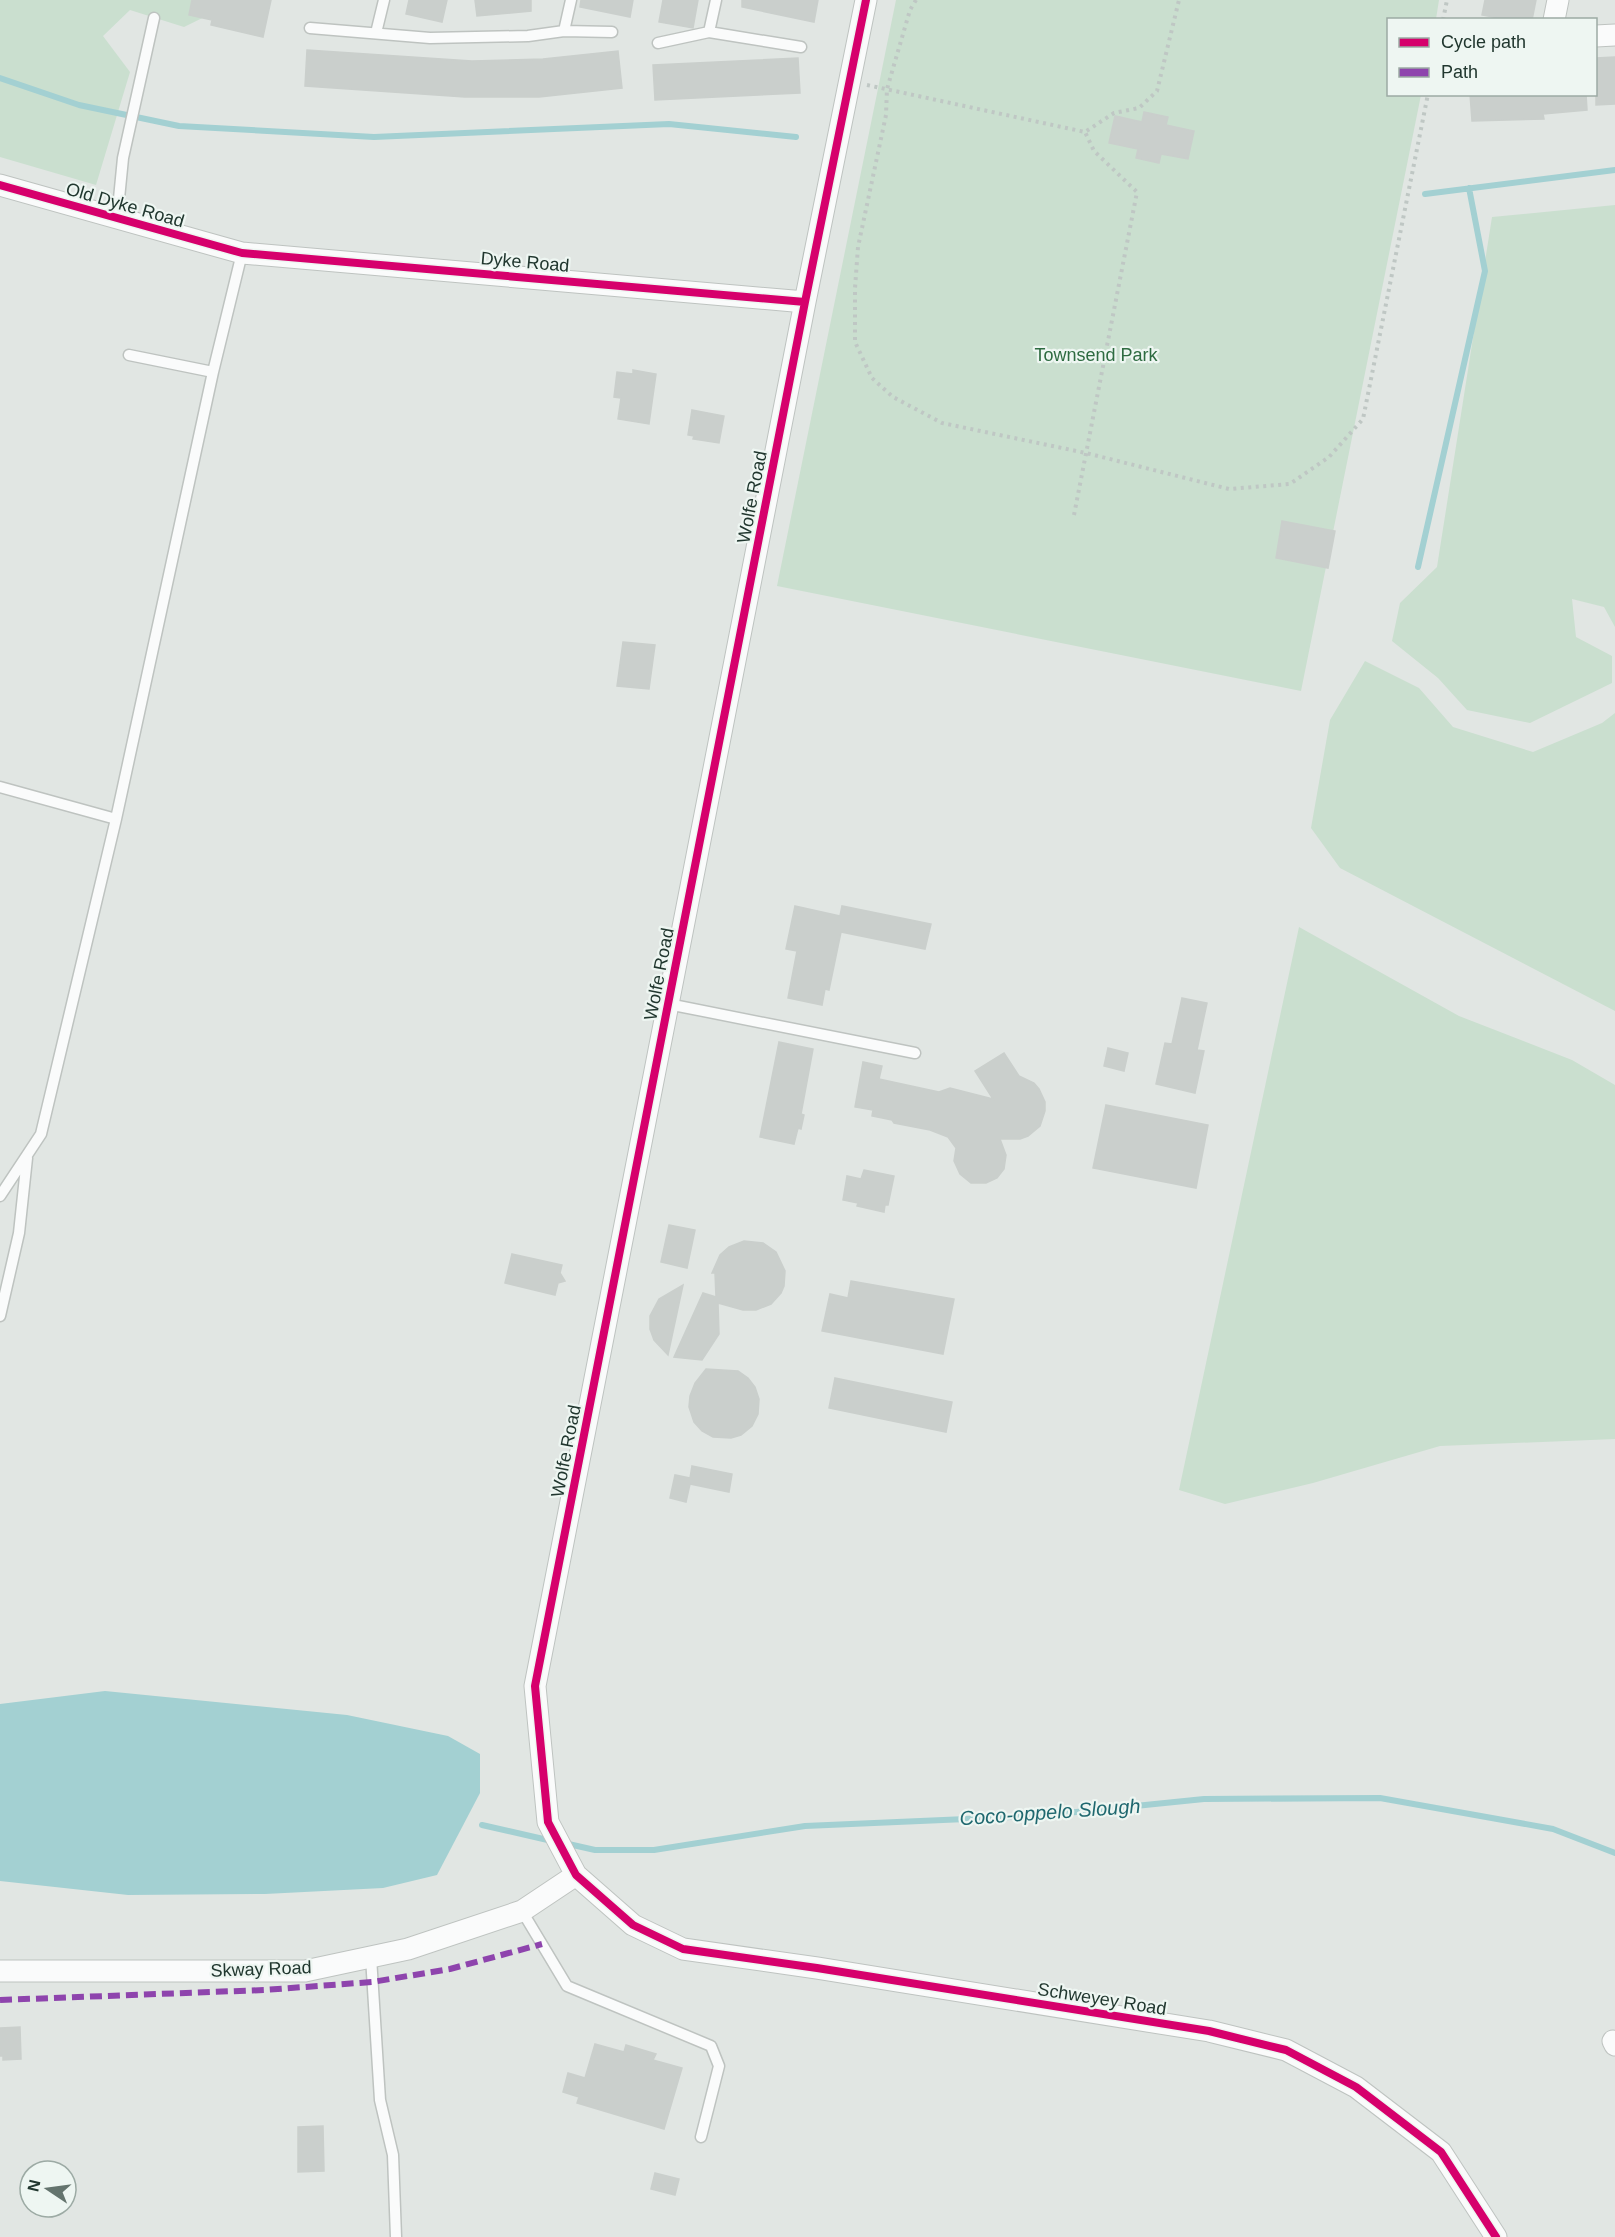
<svg xmlns="http://www.w3.org/2000/svg" width="1615" height="2237" font-family="Helvetica,sans-serif">
	<style>
		.green { fill: #cadfcf }
		.water { fill: #a3d0d2 }
		.lines { fill: none; stroke-linecap: round; stroke-linejoin: round }
		.stream { stroke: #a3d0d2; stroke-width: 6 }
		.building { fill: #cacfcc; stroke: #cacfcc; stroke-width: 1.5 }
		.lane-casing { stroke: #bec3c0; stroke-width: 13 }
		.street-casing { stroke: #bec3c0; stroke-width: 23 }
		.path { stroke: #bfc7c4; stroke-width: 4; stroke-dasharray: 3 4.5; stroke-linecap: butt }
		.lane { stroke: #fafbfb; stroke-width: 10 }
		.street { stroke: #fafbfb; stroke-width: 21 }
		.quiet { stroke: #8e44ad; stroke-width: 6; stroke-dasharray: 12 6; stroke-linecap: butt }
		.cycleway-casing { stroke: #eef6f2; stroke-width: 11 }
		.cycleway { stroke: #d6006c; stroke-width: 8 }
		.labels { text-anchor: middle; stroke-width: 4.5; stroke-linejoin: round; paint-order: stroke }
		.street-label { font-size: 18px; fill: #21372f; stroke: #eef6f2 }
		.park-label { font-size: 18px; fill: #2e6b41; stroke: #eef6f2 }
		.water-label { font-size: 20px; font-style: italic; fill: #1f686f; stroke: #eef6f2 }
	</style>
	<rect width="100%" height="100%" fill="#e1e6e3"/>
	<path class="green" d="M0 0H239L184 27 130 10 103 36 130 72 96 185 0 157Z
		M896 0H1439L1436 19 1388 20V94L1421 95 1301 691 777 586Z
		M1615 205V627L1604 607 1572 599 1576 637 1612 656V683L1530 723 1467 710 1438 678 1392 641 1400 603 1437 567 1492 217Z
		M1365 661 1419 688 1453 727 1533 752 1602 723 1615 713V1011L1340 868 1311 828 1330 720Z
		M1299 927 1459 1016 1572 1060 1615 1085V1439L1440 1446 1313 1483 1225 1504 1179 1490Z"/>
	<path class="water" d="M105 1691 347 1715 448 1736 480 1754V1793L437 1875 383 1888 265 1894 128 1895 0 1881V1704Z"/>
	<g class="lines">
		<path class="stream" d="M0 78 79 105 179 126 374 137 669 124 796 137
			M1425 194 1615 170
			M1418 567 1485 271 1469 188
			M482 1825 552 1841
			M564 1843 595 1850H654L805 1826 1037 1816 1204 1799 1380 1798 1553 1829 1615 1853"/>
	</g>
	<path class="building" d="M192 0H271L263 37 211 25 212 20 189 15Z
		M409 0H447L442 22 406 14Z
		M475 0H531V11L477 16Z
		M581 0H633L630 17 580 7Z
		M663 0H698L693 28 659 22Z
		M742 0H818L814 22 742 7Z
		M1485 0H1536L1532 20H1509L1482 15Z
		M307 50 472 61 543 59 618 51 622 88 539 97H465L305 86Z
		M1615 57V104L1596 105V58Z
		M798 58 800 93 655 100 653 65Z
		M1470 94H1586L1587 110 1543 114 1544 119 1472 121Z
		M1144 112 1168 117 1166 125 1194 131 1188 159 1161 154 1159 163 1136 158 1138 149 1109 143 1115 116 1142 122Z
		M633 370 656 374 649 424 618 419 621 398 614 397 617 372 633 374Z
		M692 410 724 416 719 443 693 439 694 436 688 435Z
		M1282 521 1335 531 1328 568 1276 558Z
		M623 642 655 645 649 689 617 686Z
		M795 906 840 916 842 906 931 924 925 949 841 932 829 990 825 989 822 1005 788 998 797 951 786 949Z
		M1182 998 1207 1003 1197 1050 1204 1051 1195 1093 1156 1084 1165 1043 1172 1044Z
		M779 1042 813 1049 801 1114 804 1115 801 1129 798 1128 794 1144 760 1137Z
		M1108 1048 1128 1053 1124 1071 1104 1066Z
		M1004 1053 1019 1076 1034 1083 1039 1089 1045 1102V1111L1040 1126 1028 1136 1020 1139H1000L1006 1155 1004 1169 997 1178 986 1183H971L960 1174 954 1161 956 1148 948 1137 930 1130 894 1123 892 1120 872 1116 873 1110 855 1107 863 1062 882 1066 879 1079 939 1092 950 1088 993 1099 975 1071Z
		M1106 1105 1208 1125 1196 1188 1093 1168Z
		M864 1170 894 1176 888 1205H885L884 1212 857 1206 858 1203 843 1200 847 1176 861 1179Z
		M669 1225 695 1230 687 1268 661 1262Z
		M744 1241 763 1243 776 1252 785 1271 784 1286 781 1293 771 1304 756 1310H743L718 1303 719 1334 702 1360 674 1357 703 1293 716 1297 715 1273H712L720 1255 729 1247Z
		M512 1254 562 1265 560 1273 565 1281 558 1283 555 1295 505 1283Z
		M851 1281 954 1299 943 1354 822 1331 830 1294 848 1298Z
		M683 1285 668 1355 654 1340 650 1329V1316L659 1299Z
		M706 1369 738 1371 748 1378 755 1387 759 1399 758 1414 752 1426 741 1435 731 1438 713 1437 702 1431 694 1422 689 1407 690 1396 695 1383Z
		M835 1378 952 1402 946 1432 829 1408Z
		M692 1466 732 1474 729 1492 690 1484 686 1502 670 1498 675 1475 690 1478Z
		M20 2027 21 2059 3 2060V2056H0V2028Z
		M595 2044 624 2052 626 2045 656 2054 653 2060 682 2068 664 2129 577 2103 579 2097 563 2092 568 2073 585 2078Z
		M323 2126 324 2171 298 2172V2127Z
		M655 2173 679 2179 675 2195 651 2189Z"/>
	<g class="lines">
		<g class="lane-casing">
			<path id="lane" d="M310 28 430 38 528 36 564 31 571 0
				M564 31 612 32
				M709 32 801 47
				M376 33 384 0
				M658 43 709 32 716 0
				M117 219 123 158 154 18
				M129 355 213 372
				M0 787 116 819
				M668 1004 915 1053
				M0 1196 41 1134 116 819 213 372 242 253
				M0 1316 19 1233 27 1158
				M522 1911 567 1986 711 2046 719 2066 701 2137
				M371 1957 380 2100 393 2155 396 2237"/>
		</g>
		<g class="street-casing">
			<path id="street" d="M866 0 805 302 535 1686 548 1822 576 1875 633 1925 683 1949 817 1968 1209 2031 1286 2050 1356 2087 1441 2152 1496 2237
				M1554 20 1558 0
				M1596 36 1615 35
				M0 185 242 253 805 302
				M0 1971H305L408 1949 522 1911 576 1875
				M1613 2041 1615 2045"/>
		</g>
		<path class="path" d="M916 0 910 10 887 89 886 115 858 247 855 288V342L872 378 893 397 942 423 1086 453 1229 489 1290 484 1329 457 1363 419 1428 94
			M1443 20 1447 0
			M867 85 1085 132 1114 113 1139 108 1157 91 1179 0
			M1074 515 1137 192 1094 151 1085 132"/>
		<use href="#lane" class="lane"/>
		<use href="#street" class="street"/>
		<path class="quiet" d="M0 2000 264 1990 372 1982 450 1969 542 1944"/>
		<g class="cycleway-casing">
			<path id="cycleway" d="M866 0 805 302 535 1686 548 1822 576 1875 633 1925 683 1949 817 1968 1209 2031 1286 2050 1356 2087 1441 2152 1496 2237
				M0 185 242 253 805 302"/>
		</g>
		<use href="#cycleway" class="cycleway"/>
	</g>
	<g class="labels">
		<g class="street-label">
			<text transform="translate(125 205) rotate(16)" y="6">Old Dyke Road</text>
			<text transform="translate(525 262) rotate(5)" y="6">Dyke Road</text>
			<text transform="translate(752 497) rotate(-79)" y="6">Wolfe Road</text>
			<text transform="translate(659 974) rotate(-79)" y="6">Wolfe Road</text>
			<text transform="translate(566 1451) rotate(-79)" y="6">Wolfe Road</text>
			<text transform="translate(261 1969) rotate(-2)" y="6">Skway Road</text>
			<text transform="translate(1102 1999) rotate(9)" y="6">Schweyey Road</text>
		</g>
		<g class="park-label">
			<text x="1096" y="361">Townsend Park</text>
		</g>
		<g class="water-label">
			<text transform="translate(1050 1812) rotate(-4)" y="7">Coco-oppelo Slough</text>
		</g>
	</g>
	<rect x="1387" y="18" width="210" height="78" fill="#eef6f2" stroke="#9caaa4" stroke-width="1.5"/>
	<rect x="1399" y="38" width="30" height="9" fill="#d6006c" stroke="#9caaa4" stroke-width="1.5"/>
	<text x="1441" y="48" font-size="18" fill="#21372f">Cycle path</text>
	<rect x="1399" y="68" width="30" height="9" fill="#8e44ad" stroke="#9caaa4" stroke-width="1.5"/>
	<text x="1441" y="78" font-size="18" fill="#21372f">Path</text>
	<g transform="translate(48 2189) rotate(283)"><circle r="28" fill="#eef6f2" stroke="#9caaa4" stroke-width="1.5"/>
	<path d="M0-4.5L10 22L0 15L-10 22Z" fill="#64746e"/>
	<text y="-9" font-size="16" font-weight="bold" text-anchor="middle" fill="#21372f">N</text>
	</g>
</svg>
